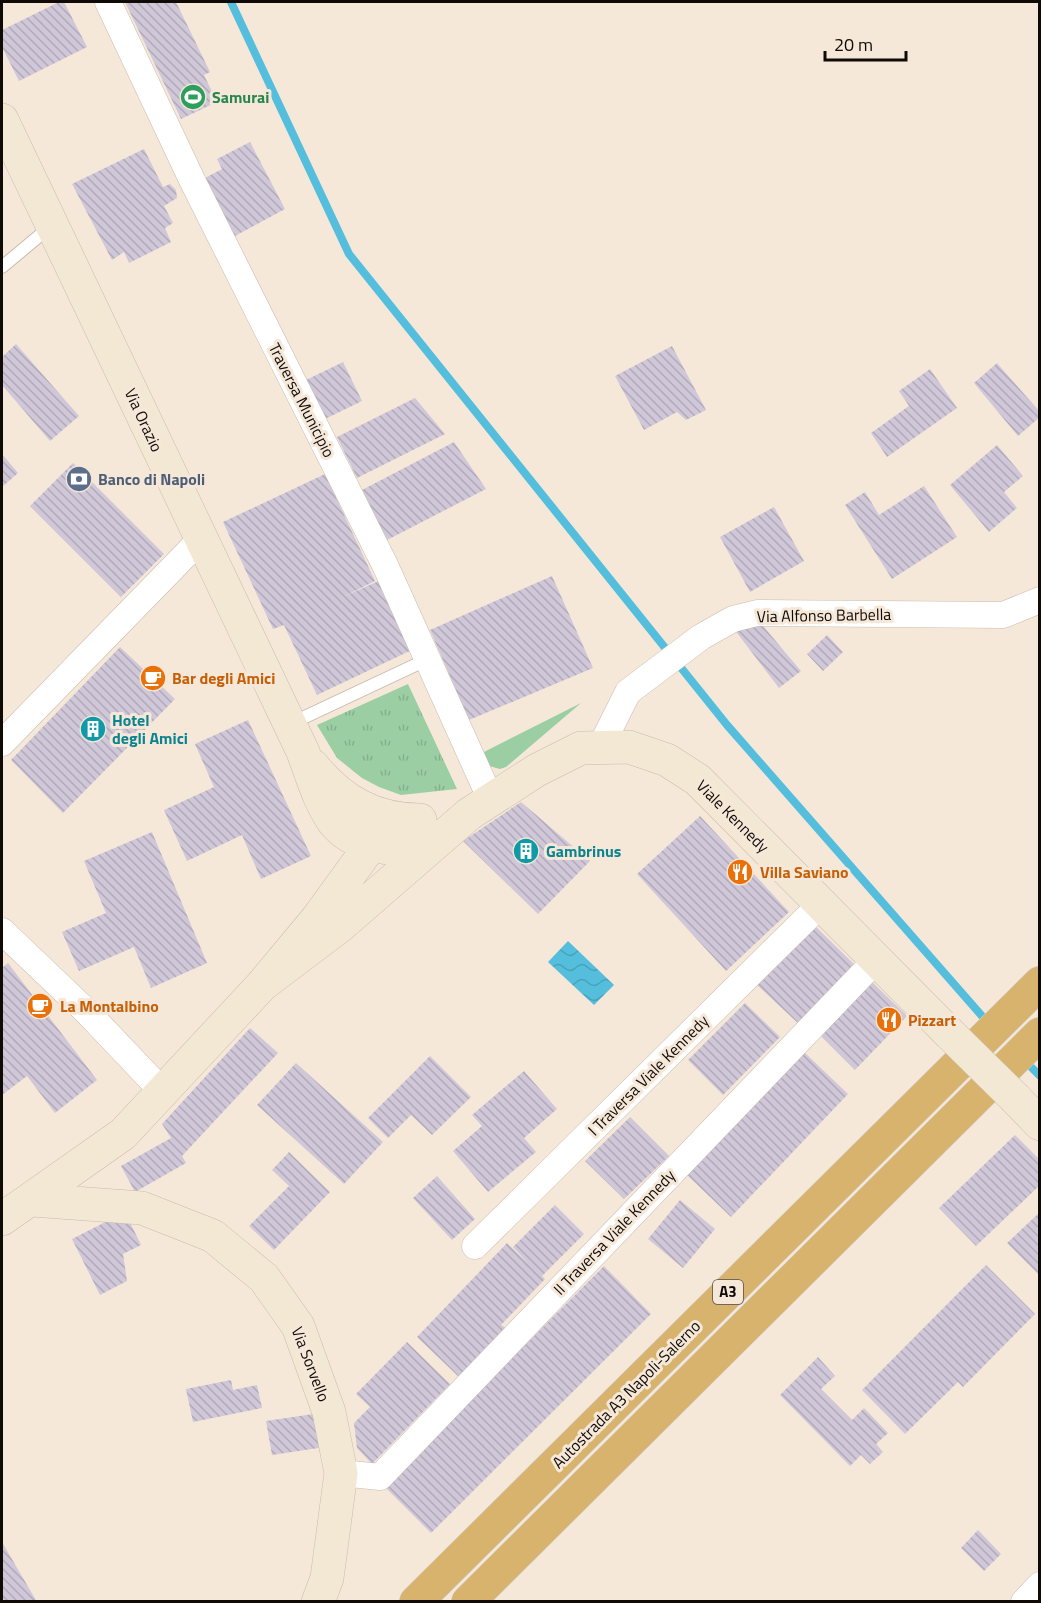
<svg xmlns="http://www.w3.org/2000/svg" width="1041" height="1603" font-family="'Titillium Web',sans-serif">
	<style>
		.grass { fill: #9bcea3 }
		.park { fill: url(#park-tufts) }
		.water { fill: url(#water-waves) }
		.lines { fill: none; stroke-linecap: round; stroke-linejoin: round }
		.stream { stroke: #55bedc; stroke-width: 8 }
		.building { fill: url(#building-back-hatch) }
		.lane-casing { stroke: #c9bbad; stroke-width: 14 }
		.street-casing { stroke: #c9bbad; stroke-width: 27 }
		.secondary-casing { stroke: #c9bbad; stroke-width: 34 }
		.highway-casing { stroke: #cfcecd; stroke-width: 34 }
		.lane { stroke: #fff; stroke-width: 12 }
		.street { stroke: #fff; stroke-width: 26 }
		.secondary { stroke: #f3e8d4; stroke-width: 33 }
		.highway { stroke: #d7b36e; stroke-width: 33 }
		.secondary-bridge-casing { stroke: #c9bbad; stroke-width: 34; stroke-linecap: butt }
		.secondary-bridge { stroke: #f3e8d4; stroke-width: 33 }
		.labels { text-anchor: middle; stroke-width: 6; stroke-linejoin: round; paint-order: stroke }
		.shield { fill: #f6e8d9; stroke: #544d45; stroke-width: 1.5 }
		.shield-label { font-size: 15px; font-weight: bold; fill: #0f0a06 }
		.leisure-label { font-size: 16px; font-weight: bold; fill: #27864d; stroke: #f6e8d9; text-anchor: start }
		.street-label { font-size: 16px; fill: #0f0a06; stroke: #f6e8d9 }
		.service-label { font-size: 16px; font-weight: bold; fill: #4e5e75; stroke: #f6e8d9; text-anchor: start }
		.food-label { font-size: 16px; font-weight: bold; fill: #c56008; stroke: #f6e8d9; text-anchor: start }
		.culture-label { font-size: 16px; font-weight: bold; fill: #0d838f; stroke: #f6e8d9; text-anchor: start }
	</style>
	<defs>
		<pattern id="park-tufts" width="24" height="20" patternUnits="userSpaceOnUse" patternTransform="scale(1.5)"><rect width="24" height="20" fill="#9bcea3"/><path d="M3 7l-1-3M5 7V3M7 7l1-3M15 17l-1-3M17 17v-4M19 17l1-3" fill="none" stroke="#84b08b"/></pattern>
		<pattern id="water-waves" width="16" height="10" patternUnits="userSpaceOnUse" patternTransform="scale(1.5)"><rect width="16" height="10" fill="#55bedc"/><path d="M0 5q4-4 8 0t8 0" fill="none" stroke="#49a2bb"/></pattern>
		<pattern id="building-back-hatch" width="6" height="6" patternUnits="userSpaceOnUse" patternTransform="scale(1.5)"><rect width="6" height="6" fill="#d0c7d8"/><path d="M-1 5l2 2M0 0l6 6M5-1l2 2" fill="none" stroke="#b1aab8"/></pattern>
	</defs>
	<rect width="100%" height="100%" fill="#f6e8d9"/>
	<path class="grass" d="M581 703 506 767 500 769 489 766 482 753Z"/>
	<path class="park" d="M408 684 457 789 401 795 379 787 362 778 337 758 317 725Z"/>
	<path class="water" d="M568 941 614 985 594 1005 548 962Z"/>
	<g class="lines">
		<path class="stream" d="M231 2 349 254 727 725 989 1024
			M1023 1059 1040 1076"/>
	</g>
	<path class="building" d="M59 2H64L87 47 19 81 2 47V30Z
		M125 2H176L210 72 204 75 217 102 181 119Z
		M250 142 285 209 235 236 205 178 222 169 217 159Z
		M144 149 163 187 170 184 176 190 177 198 164 206 173 223 165 228 171 242 129 263 124 252 112 260 72 184Z
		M16 344 79 416 50 441 2 385V357Z
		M672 346 706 410 686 420 677 412 644 430 615 376Z
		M343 362 362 401 325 419 306 380Z
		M997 363 1040 412V417L1018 436 974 383Z
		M930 369 957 408 887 457 871 433 909 406 899 391Z
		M415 398 445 434 357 478 337 437Z
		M454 442 486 489 387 540 362 490Z
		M997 445 1023 476 1004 492 1017 508 989 532 950 485Z
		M2 454 18 473 2 487Z
		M73 463 164 554 121 597 30 506Z
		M325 474 375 581 343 597 383 579 416 648 317 695 284 625 273 629 223 522Z
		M924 486 957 537 892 579 845 505 865 492 879 515Z
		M774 507 804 561 750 592 720 537Z
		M552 576 593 668 469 720 430 630Z
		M758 620 801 671 779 688 734 629Z
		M827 635 843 652 823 671 807 654Z
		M120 647 175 699 63 813 11 760Z
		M248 720 311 856 261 879 242 835 187 861 164 810 214 787 195 744Z
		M521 802 590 861 538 914 463 841Z
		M700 816 789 912 726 971 637 874Z
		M152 832 207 963 151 988 134 947 79 971 62 932 106 913 84 861Z
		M813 924 856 966 800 1025 756 984Z
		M8 963 97 1080 55 1113 27 1076 2 1095V968Z
		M871 981 907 1016 855 1070 819 1034Z
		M745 1003 780 1037 723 1095 688 1060Z
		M250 1028 278 1053 182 1156 186 1163 135 1192 121 1166 171 1138 162 1124Z
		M804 1052 848 1094 731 1217 687 1175Z
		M430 1056 471 1097 432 1135 411 1115 388 1138 368 1118Z
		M296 1063 383 1142 344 1184 257 1105Z
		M524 1071 557 1109 524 1138 536 1152 488 1192 453 1151 482 1126 472 1115Z
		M630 1117 669 1156 624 1199 585 1161Z
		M1015 1135 1040 1160V1185L976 1246 939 1208Z
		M289 1152 330 1192 274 1250 249 1226 289 1186 272 1170Z
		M437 1176 475 1219 452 1240 413 1198Z
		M680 1200 715 1229 683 1268 648 1239Z
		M555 1205 584 1234 542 1276 545 1279 501 1325 506 1328 459 1377 417 1337 507 1243 528 1263 513 1247Z
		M125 1212 141 1245 123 1254 127 1281 100 1295 72 1239Z
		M1040 1212V1276L1007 1243Z
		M986 1265 1035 1314 963 1387 958 1382 905 1434 862 1390Z
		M604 1266 651 1314 431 1533 384 1486Z
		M407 1342 450 1384 372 1464 357 1448 354 1423 370 1407 356 1394Z
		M818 1357 835 1376 821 1389 852 1420 864 1408 888 1433 876 1444 883 1452 870 1464 861 1455 850 1466 780 1395Z
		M231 1380 233 1390 257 1385 262 1408 193 1422 186 1389Z
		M320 1413 325 1447 272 1455 266 1421Z
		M978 1530 1001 1554 984 1571 961 1548Z
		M2 1542 37 1602H2Z"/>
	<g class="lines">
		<g class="lane-casing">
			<path id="lane" d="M2 267 51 226
				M292 723 426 660"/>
		</g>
		<g class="street-casing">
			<path id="street" d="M108 2 192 180 385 565 491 800
				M2 743 201 539
				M600 748 628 692 701 637 733 619 757 613 1003 615 1040 600
				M2 931 87 1012 163 1092
				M475 1246 821 904
				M341 1473 380 1477 876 960
				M1024 1602 1040 1585"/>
		</g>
		<g class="secondary-casing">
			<path id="secondary" d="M2 120 303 752C312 776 319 801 333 821 354 849 398 851 429 848
				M313 766C341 801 375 820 420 820
				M262 985 340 926 469 814 537 770 581 748 629 747 667 760 698 780 948 1032
				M1015 1098 1040 1124
				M32 1200 142 1208 213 1236 264 1278 298 1326 329 1412 341 1473 327 1578 318 1602
				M2 1219 123 1134 262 985 317 919 365 853 406 820"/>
		</g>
		<g class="highway-casing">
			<path id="highway" d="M416 1602 1040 983
				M468 1602 1040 1034"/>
		</g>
		<use href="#lane" class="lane"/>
		<use href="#street" class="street"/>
		<use href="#secondary" class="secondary"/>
		<use href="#highway" class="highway"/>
		<g class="secondary-bridge-casing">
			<path id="secondary-bridge" d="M948 1032 1015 1098"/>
		</g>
		<use href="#secondary-bridge" class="secondary-bridge"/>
	</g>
	<defs>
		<g id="stadium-disc" transform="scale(1.35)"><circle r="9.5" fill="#2e9e5b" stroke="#f6e8d9"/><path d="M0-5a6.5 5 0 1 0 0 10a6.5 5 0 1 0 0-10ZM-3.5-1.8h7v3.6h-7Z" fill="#fff"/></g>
		<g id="bank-disc" transform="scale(1.35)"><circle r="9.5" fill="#5c6f8a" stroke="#f6e8d9"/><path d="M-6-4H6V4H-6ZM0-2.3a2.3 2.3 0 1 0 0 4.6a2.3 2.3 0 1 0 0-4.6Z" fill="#fff"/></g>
		<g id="cafe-disc" transform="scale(1.35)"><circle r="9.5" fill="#e8710a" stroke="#f6e8d9"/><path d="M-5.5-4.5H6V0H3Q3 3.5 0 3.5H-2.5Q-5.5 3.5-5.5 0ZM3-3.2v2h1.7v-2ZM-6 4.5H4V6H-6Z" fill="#fff"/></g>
		<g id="building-disc" transform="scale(1.35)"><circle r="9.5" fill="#0f9aa8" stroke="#f6e8d9"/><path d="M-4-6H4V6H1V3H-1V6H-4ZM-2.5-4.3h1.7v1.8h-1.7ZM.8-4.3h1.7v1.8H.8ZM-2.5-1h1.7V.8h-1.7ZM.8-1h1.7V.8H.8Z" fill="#fff"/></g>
		<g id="restaurant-disc" transform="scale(1.35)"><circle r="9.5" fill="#e8710a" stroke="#f6e8d9"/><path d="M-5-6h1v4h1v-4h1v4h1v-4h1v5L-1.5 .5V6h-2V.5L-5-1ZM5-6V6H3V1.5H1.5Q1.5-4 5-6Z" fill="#fff"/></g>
	</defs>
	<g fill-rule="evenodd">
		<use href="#stadium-disc" x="193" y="97"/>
		<use href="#bank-disc" x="79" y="479"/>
		<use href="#cafe-disc" x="153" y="678"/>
		<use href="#building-disc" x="93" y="729"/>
		<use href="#building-disc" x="526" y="851"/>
		<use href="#restaurant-disc" x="740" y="872"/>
		<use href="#cafe-disc" x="40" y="1006"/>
		<use href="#restaurant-disc" x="889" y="1020"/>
	</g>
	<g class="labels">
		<rect class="shield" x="713" y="1280" width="30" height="24" rx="4.5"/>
		<g class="shield-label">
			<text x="728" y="1297">A3</text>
		</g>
		<g class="leisure-label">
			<text x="212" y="103">Samurai</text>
		</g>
		<g class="street-label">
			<text transform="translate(302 400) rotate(63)" y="6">Traversa Municipio</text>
			<text transform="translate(144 420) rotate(65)" y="6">Via Orazio</text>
			<text transform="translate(824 615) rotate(-1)" y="6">Via Alfonso Barbella</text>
			<text transform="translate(733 816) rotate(45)" y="6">Viale Kennedy</text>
			<text transform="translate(648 1075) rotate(-45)" y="6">I Traversa Viale Kennedy</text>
			<text transform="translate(614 1232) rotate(-46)" y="6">II Traversa Viale Kennedy</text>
			<text transform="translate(311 1364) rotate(69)" y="6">Via Sorvello</text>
			<text transform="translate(626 1394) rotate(-45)" y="6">Autostrada A3 Napoli-Salerno</text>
		</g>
		<g class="service-label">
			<text x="98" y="485">Banco di Napoli</text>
		</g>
		<g class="food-label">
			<text x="172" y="684">Bar degli Amici</text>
			<text x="760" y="878">Villa Saviano</text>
			<text x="60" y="1012">La Montalbino</text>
			<text x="908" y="1026">Pizzart</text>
		</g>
		<g class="culture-label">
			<text x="112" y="726">Hotel<tspan x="112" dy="18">degli Amici</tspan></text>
			<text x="546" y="857">Gambrinus</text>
		</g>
	</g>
	<rect width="1041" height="1603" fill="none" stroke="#0f0a06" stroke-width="6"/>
	<path d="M825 51v9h81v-9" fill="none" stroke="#0f0a06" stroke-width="3"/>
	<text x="834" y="51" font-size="18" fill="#0f0a06" stroke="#f6e8d9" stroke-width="4.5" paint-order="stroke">20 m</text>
</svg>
